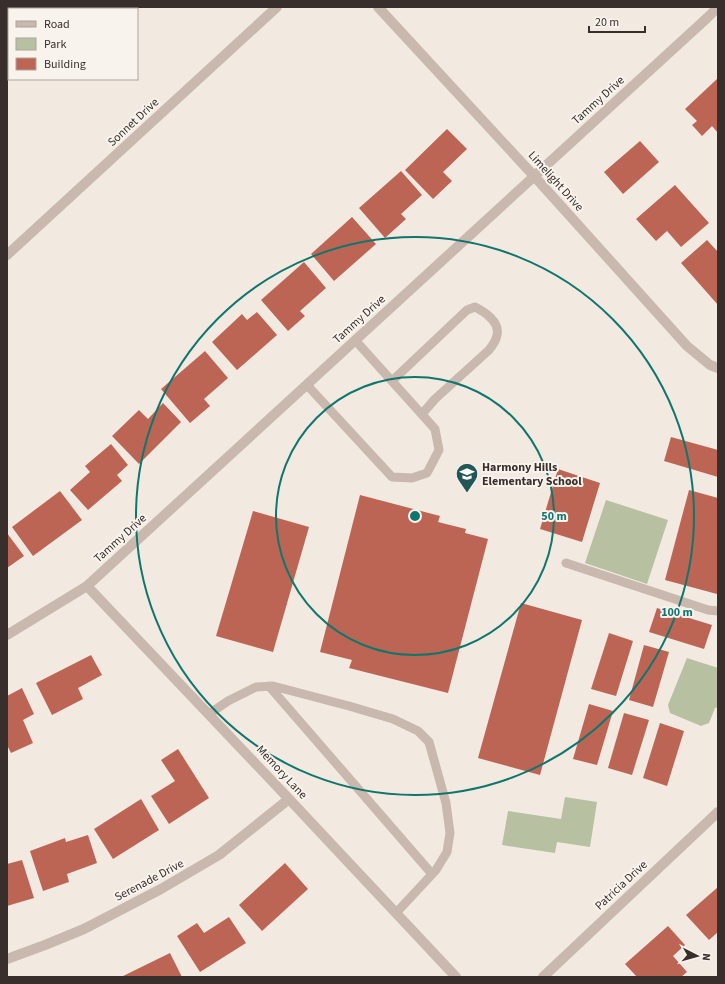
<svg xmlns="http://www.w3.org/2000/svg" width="725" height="984" font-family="'Source Sans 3',sans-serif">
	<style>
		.green { fill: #b8c0a2 }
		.building { fill: #bd6554 }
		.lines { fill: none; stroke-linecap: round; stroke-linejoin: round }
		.lane { stroke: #c9b8ad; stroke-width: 9 }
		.street { stroke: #c9b8ad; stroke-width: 10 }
		.ring { fill: none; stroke: #0f766e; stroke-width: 2 }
		.labels { text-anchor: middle; stroke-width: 4; stroke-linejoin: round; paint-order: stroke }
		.street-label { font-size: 12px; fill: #382e2b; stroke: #f9f3ed }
		.poi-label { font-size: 12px; font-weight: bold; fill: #382e2b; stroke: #f9f3ed; text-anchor: start }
		.centre { fill: #0f766e; stroke: #f9f3ed; stroke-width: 2 }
		.ring-label { font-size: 12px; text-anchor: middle; font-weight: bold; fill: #0f766e; stroke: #f9f3ed; stroke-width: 4; stroke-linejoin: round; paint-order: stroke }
	</style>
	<rect width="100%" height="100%" fill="#f2e9e1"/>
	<path class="green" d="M606 500 668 520 647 584 585 563Z
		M687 658 718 668V707L715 708 709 723 701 726 670 713 668 705Z
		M565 797 597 802 590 847 557 842 555 853 502 845 508 811 561 819Z"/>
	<path class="building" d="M717 79 718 80V133L712 126 702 136 692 125 697 121 685 109Z
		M447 129 467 149 443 172 452 181 433 199 405 170Z
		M640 141 659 162 623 194 604 172Z
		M401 171 422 195 401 214 406 219 385 238 359 208Z
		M675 185 709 223 681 247 667 231 656 241 636 219Z
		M352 217 376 244 334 281 311 254Z
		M707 240 718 252V305L681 263Z
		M304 262 326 288 300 311 305 316 288 331 261 300Z
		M257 312 277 335 237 370 212 342 242 314 247 320Z
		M205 351 228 378 204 399 210 406 190 423 161 389Z
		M163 403 181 422 139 464 112 436 139 410 148 419Z
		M671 437 718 450V477L664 461Z
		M111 444 128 465 117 475 122 481 88 510 70 490 90 472 85 466Z
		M558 469 600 483 582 542 540 529Z
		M689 490 718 498V591L717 594 665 580Z
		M60 491 82 520 33 556 12 527Z
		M360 495 440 516 438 522 466 529 465 533 488 539 448 693 349 668 352 660 320 652Z
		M253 511 309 527 273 652 216 636Z
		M7 533 24 556 7 568Z
		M521 603 582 620 540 775 478 758Z
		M657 608 712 625 704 649 649 632Z
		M609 633 633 641 616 696 591 689Z
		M644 645 669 652 653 707 629 700Z
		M91 655 102 675 78 688 83 699 52 715 36 683Z
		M22 688 34 714 23 720 33 743 11 753 7 745V696Z
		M589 704 613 711 597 765 573 759Z
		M624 713 649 720 632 775 608 768Z
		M660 723 684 731 667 786 643 778Z
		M178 749 209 798 169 824 151 796 175 781 161 760Z
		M141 799 159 830 113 859 94 829Z
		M88 835 97 863 67 874 69 882 43 891 30 851 65 838 66 842Z
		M22 860 34 898 7 906V864Z
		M285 863 308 889 262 931 239 905Z
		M718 887V932L709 940 686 915Z
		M229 917 246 943 200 972 177 936 197 923 204 933Z
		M668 926 685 945 673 956 687 972 681 977H637L625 964Z
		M170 953 182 977H121Z"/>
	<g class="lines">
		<path class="lane" d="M392 381 467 310 475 307C485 312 500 322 497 335 496 341 493 345 489 350L435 399 422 414
			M307 385 392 477 412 478 427 473 439 450 435 429 355 340
			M566 563 708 610 718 611
			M269 686 432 874
			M209 714 228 701 256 687 273 686 349 706 393 719 418 731 429 742 446 803 450 833 447 852 436 870 396 913"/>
		<path class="street" d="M378 7 534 176 687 346 710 365 718 368
			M7 255 277 7
			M87 586 289 799 456 977
			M7 635 87 586 707 18 718 7
			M7 959 45 945 84 929 161 889 219 855 289 799
			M543 977 718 812"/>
	</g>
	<g class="ring">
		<circle cx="415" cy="516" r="139"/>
		<circle cx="415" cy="516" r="279"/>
	</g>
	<defs>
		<g id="school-pin" transform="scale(1.15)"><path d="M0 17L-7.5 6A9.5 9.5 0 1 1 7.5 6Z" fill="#235757" stroke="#f9f3ed"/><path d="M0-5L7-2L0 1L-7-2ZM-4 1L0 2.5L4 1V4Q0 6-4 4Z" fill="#fff"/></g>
	</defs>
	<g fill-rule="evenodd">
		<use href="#school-pin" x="467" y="474"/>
	</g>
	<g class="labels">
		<g class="street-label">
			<text transform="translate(598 100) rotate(-42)" y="4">Tammy Drive</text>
			<text transform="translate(133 122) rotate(-43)" y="4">Sonnet Drive</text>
			<text transform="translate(556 181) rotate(48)" y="4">Limelight Drive</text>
			<text transform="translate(359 319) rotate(-42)" y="4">Tammy Drive</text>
			<text transform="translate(120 538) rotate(-42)" y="4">Tammy Drive</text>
			<text transform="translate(282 772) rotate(47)" y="4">Memory Lane</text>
			<text transform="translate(149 880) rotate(-28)" y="4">Serenade Drive</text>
			<text transform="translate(621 885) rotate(-43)" y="4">Patricia Drive</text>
		</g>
		<g class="poi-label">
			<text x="482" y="471">Harmony Hills<tspan x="482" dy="14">Elementary School</tspan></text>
		</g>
	</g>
	<circle cx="415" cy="516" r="6" class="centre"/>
	<g class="ring-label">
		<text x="554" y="520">50 m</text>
		<text x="677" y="616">100 m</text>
	</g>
	<rect width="725" height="984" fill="none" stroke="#382e2b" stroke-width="16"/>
	<rect x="8" y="8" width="130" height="72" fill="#f9f3ed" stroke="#aca49f"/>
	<rect x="16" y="21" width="20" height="6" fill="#c9b8ad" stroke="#aca49f"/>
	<text x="44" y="28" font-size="12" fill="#382e2b">Road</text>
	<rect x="16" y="38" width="20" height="12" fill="#b8c0a2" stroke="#aca49f"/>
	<text x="44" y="48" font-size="12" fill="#382e2b">Park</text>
	<rect x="16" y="58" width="20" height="12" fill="#bd6554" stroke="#aca49f"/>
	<text x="44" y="68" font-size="12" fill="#382e2b">Building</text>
	<g transform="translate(697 956) rotate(96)" stroke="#f9f3ed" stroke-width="3" paint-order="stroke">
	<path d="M0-3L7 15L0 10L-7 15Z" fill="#382e2b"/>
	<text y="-6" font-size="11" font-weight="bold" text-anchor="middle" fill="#382e2b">N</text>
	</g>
	<path d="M589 26v6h56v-6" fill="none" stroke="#382e2b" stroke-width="2"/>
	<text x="595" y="26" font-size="12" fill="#382e2b" stroke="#f9f3ed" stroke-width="3" paint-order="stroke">20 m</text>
</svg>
